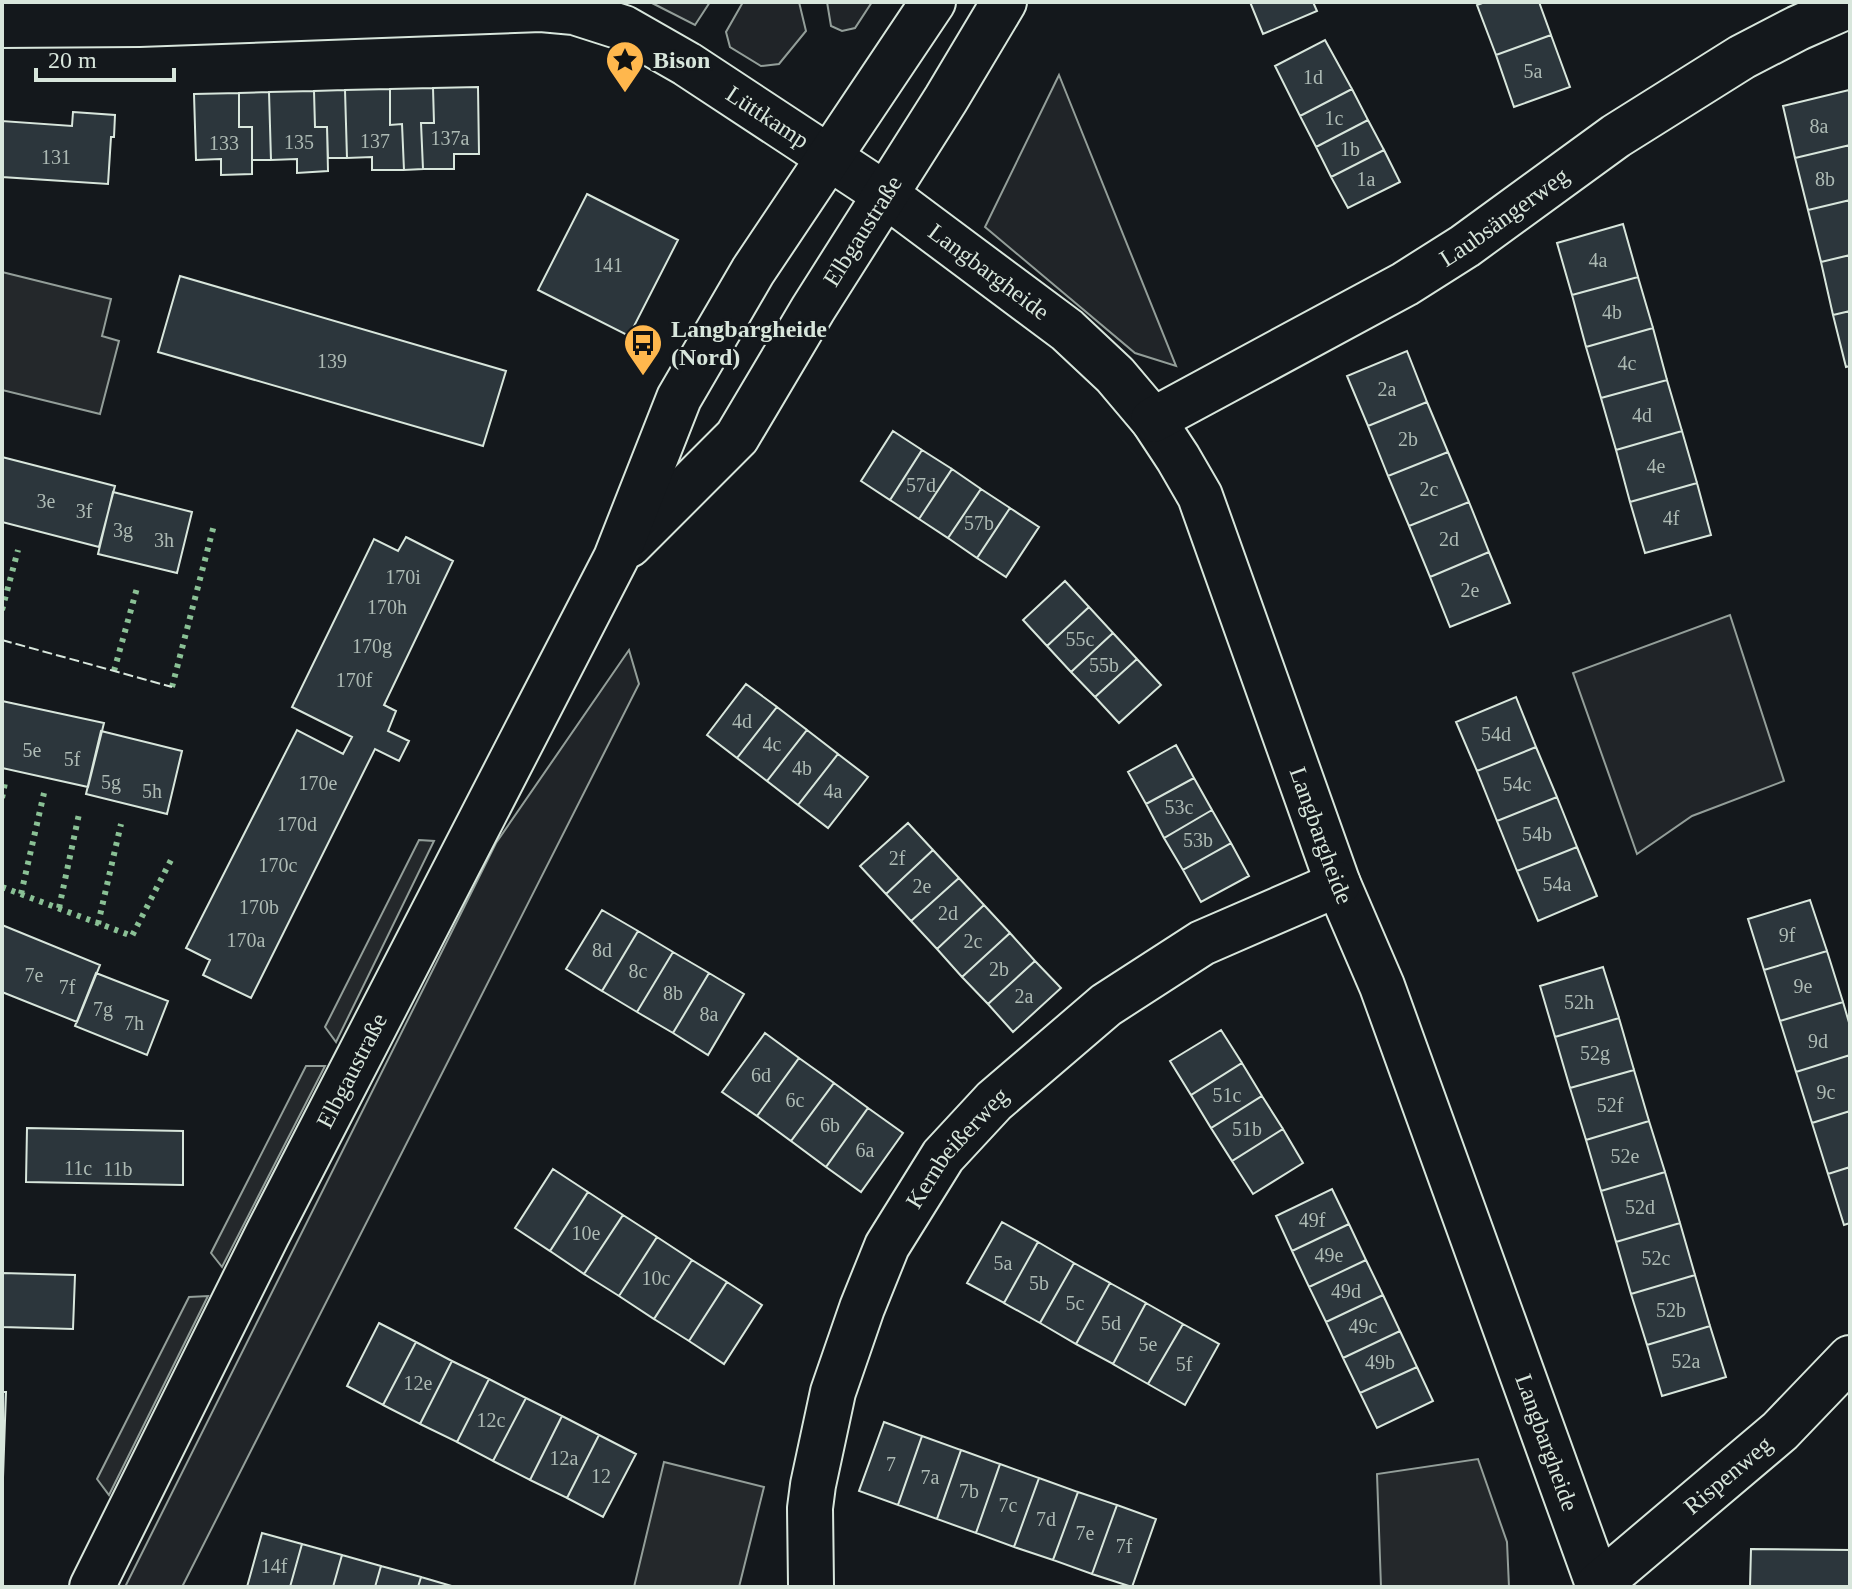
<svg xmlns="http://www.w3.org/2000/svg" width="1852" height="1589" font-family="Georgia,serif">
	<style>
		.green { fill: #202428; stroke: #939e99; stroke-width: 2 }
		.parking { fill: #24282b; stroke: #939e99; stroke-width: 2 }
		.building { fill: #2c363c; stroke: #d8e6dc; stroke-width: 2 }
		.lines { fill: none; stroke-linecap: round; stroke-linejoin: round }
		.minor-casing { stroke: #d8e6dc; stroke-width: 48 }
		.major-casing { stroke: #d8e6dc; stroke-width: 48 }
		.minor { stroke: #14181c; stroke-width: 44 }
		.major { stroke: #14181c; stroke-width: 44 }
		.hedge { stroke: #8ac095; stroke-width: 6; stroke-dasharray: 4 6; stroke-linecap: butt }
		.fence { stroke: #d8e6dc; stroke-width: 2; stroke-dasharray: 10 4; stroke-linecap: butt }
		.labels { text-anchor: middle; stroke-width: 6; stroke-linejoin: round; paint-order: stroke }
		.number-label { font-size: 20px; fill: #adbab4 }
		.poi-label { font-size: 24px; font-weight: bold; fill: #d8e6dc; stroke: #14181c; text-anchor: start }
		.street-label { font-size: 24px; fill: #d8e6dc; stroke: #14181c }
	</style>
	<rect width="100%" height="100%" fill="#14181c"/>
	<path class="green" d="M650 2H710L695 25Z
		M743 2H799L806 31 779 64 761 66 730 47 726 32Z
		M827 2H872L855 28 842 31 831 26Z
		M1059 75 1176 366 1135 353 985 227Z
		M1730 615 1784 781 1692 816 1637 854 1573 673Z
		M629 650 639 684 182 1587H125L496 843Z"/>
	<path class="parking" d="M2 272 111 299 102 336 119 341 100 414 2 390Z
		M419 840 434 841 336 1042 325 1027Z
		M306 1066H325L222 1267 211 1253Z
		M208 1296 109 1495 97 1479 189 1297Z
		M1478 1459 1507 1542 1509 1587H1381L1377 1474Z
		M664 1462 764 1487 739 1587H634Z"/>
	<path class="building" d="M1250 2H1313L1317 11 1263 34Z
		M1485 2H1539L1551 35 1496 55 1477 5Z
		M1551 35 1570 87 1514 107 1496 55Z
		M1325 40 1352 89 1300 116 1275 66Z
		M478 87 479 154H454V169H423L421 123H434L433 88Z
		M433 88 434 123H421L423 169 404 170 402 124 390 125V89Z
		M390 89V125L402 124 404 170H372V157L347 158 345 90Z
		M1352 89 1368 120 1316 147 1300 116Z
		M345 90 347 158H328L327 127H315L314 91Z
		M1849 90 1850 145 1795 158 1783 106Z
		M314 91 315 127H327L328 171 297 173V159L271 160 269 92Z
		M269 92 271 160H252V127H239V93Z
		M239 93V127H252V174L221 175V159L196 160 194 94Z
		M73 112 115 115 114 137H111L108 184 2 177V121L72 126Z
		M1368 120 1384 150 1331 177 1316 147Z
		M1850 145V200L1808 210 1795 158Z
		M1384 150 1400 182 1348 208 1331 177Z
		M587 194 678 240 629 336 538 290Z
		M1850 200V255L1821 262 1808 210Z
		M1623 224 1638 277 1572 295 1557 243Z
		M1850 255V311L1833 315 1821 262Z
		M180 276 506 371 483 446 158 352Z
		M1638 277 1653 328 1586 347 1572 295Z
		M1850 311V366L1846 367 1833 315Z
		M1653 328 1667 380 1601 398 1586 347Z
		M1407 351 1427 402 1368 426 1347 376Z
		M1667 380 1682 431 1616 450 1601 398Z
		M1427 402 1448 452 1388 476 1368 426Z
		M893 431 922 450 890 500 861 481Z
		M1682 431 1697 483 1630 502 1616 450Z
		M922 450 952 469 919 519 890 500Z
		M1448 452 1469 502 1409 526 1388 476Z
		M2 457 115 486 99 547 2 522Z
		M952 469 981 489 948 538 919 519Z
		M1697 483 1711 535 1645 553 1630 502Z
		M981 489 1010 508 977 558 948 538Z
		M113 492 192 512 177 573 98 554Z
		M1469 502 1489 552 1430 577 1409 526Z
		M1010 508 1039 527 1006 577 977 558Z
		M406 537 453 561 384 705 396 711 388 731 409 741 399 761 375 749 251 998 203 975 210 960 186 948 297 730 343 754 352 737 292 707 374 539 398 551Z
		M1489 552 1510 603 1450 627 1430 577Z
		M1065 581 1089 607 1047 646 1023 620Z
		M1089 607 1113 633 1071 672 1047 646Z
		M1113 633 1137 659 1095 697 1071 672Z
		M1137 659 1161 685 1119 723 1095 697Z
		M746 684 777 707 737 758 707 735Z
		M1516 697 1536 747 1477 771 1456 722Z
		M2 701 104 723 88 787 2 768Z
		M777 707 807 730 767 781 737 758Z
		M807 730 838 754 798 805 767 781Z
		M101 731 182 751 167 814 86 794Z
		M1176 745 1194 778 1146 804 1128 772Z
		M1536 747 1557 797 1497 821 1477 771Z
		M838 754 868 777 828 828 798 805Z
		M1194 778 1212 810 1164 838 1146 804Z
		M1557 797 1577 847 1517 871 1497 821Z
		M1212 810 1231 843 1183 870 1164 838Z
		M908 823 933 850 886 894 860 866Z
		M1231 843 1249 876 1201 902 1183 870Z
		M1577 847 1597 896 1538 921 1517 871Z
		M933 850 959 878 911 921 886 894Z
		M959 878 984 905 937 949 911 921Z
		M1810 900 1827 951 1764 970 1748 919Z
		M984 905 1010 933 962 977 937 949Z
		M602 910 638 931 602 991 566 969Z
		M2 925 100 965 77 1022 2 992Z
		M638 931 673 952 637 1012 602 991Z
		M1010 933 1035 961 988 1004 962 977Z
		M1827 951 1843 1002 1780 1021 1764 970Z
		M673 952 709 973 673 1033 637 1012Z
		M1035 961 1061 988 1013 1032 988 1004Z
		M1603 967 1619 1018 1555 1037 1540 986Z
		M96 973 168 1001 147 1055 75 1026Z
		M709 973 744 994 708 1055 673 1033Z
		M1843 1002 1850 1026V1055L1796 1072 1780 1021Z
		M1619 1018 1634 1070 1570 1088 1555 1037Z
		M1221 1030 1242 1063 1191 1095 1170 1061Z
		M765 1033 799 1058 757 1116 722 1092Z
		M1850 1055V1111L1812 1123 1796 1072Z
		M799 1058 834 1083 791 1141 757 1116Z
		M1242 1063 1262 1096 1211 1128 1191 1095Z
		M1634 1070 1649 1121 1586 1140 1570 1088Z
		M834 1083 868 1108 826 1167 791 1141Z
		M1262 1096 1283 1129 1232 1161 1211 1128Z
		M868 1108 903 1133 861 1192 826 1167Z
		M1850 1111V1167L1828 1174 1812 1123Z
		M1649 1121 1665 1172 1601 1191 1586 1140Z
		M27 1128 183 1131V1185L26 1182Z
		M1283 1129 1303 1163 1253 1194 1232 1161Z
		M1850 1167V1223L1844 1225 1828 1174Z
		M553 1169 588 1192 550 1251 515 1228Z
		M1665 1172 1680 1223 1616 1242 1601 1191Z
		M1332 1189 1349 1224 1292 1251 1276 1216Z
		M588 1192 623 1215 584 1274 550 1251Z
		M623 1215 657 1237 619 1296 584 1274Z
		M1002 1222 1038 1242 1004 1303 967 1283Z
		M1680 1223 1695 1275 1631 1294 1616 1242Z
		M1349 1224 1366 1260 1309 1287 1292 1251Z
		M657 1237 692 1260 654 1319 619 1296Z
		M1038 1242 1074 1263 1040 1323 1004 1303Z
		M692 1260 727 1282 689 1341 654 1319Z
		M1366 1260 1383 1295 1326 1322 1309 1287Z
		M1074 1263 1110 1283 1076 1344 1040 1323Z
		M2 1273 75 1275 73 1329 2 1327Z
		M1695 1275 1710 1326 1647 1345 1631 1294Z
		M727 1282 762 1305 724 1364 689 1341Z
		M1110 1283 1146 1303 1113 1364 1076 1344Z
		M1383 1295 1400 1331 1343 1358 1326 1322Z
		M1146 1303 1183 1324 1148 1384 1113 1364Z
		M379 1323 416 1342 383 1405 347 1386Z
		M1183 1324 1219 1344 1185 1405 1148 1384Z
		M1710 1326 1726 1377 1662 1396 1647 1345Z
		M1400 1331 1417 1367 1360 1393 1343 1358Z
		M416 1342 452 1361 420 1424 383 1405Z
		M452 1361 489 1379 457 1442 420 1424Z
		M1417 1367 1433 1401 1377 1428 1360 1393Z
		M489 1379 526 1398 493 1461 457 1442Z
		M2 1392H6L2 1506Z
		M526 1398 562 1416 530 1480 493 1461Z
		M562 1416 599 1435 567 1498 530 1480Z
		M884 1422 922 1436 898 1505 859 1491Z
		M599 1435 636 1454 603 1517 567 1498Z
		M922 1436 961 1450 937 1519 898 1505Z
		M961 1450 1000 1464 976 1533 937 1519Z
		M1000 1464 1039 1478 1014 1547 976 1533Z
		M1039 1478 1078 1492 1053 1560 1014 1547Z
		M1078 1492 1117 1505 1092 1574 1053 1560Z
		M1117 1505 1156 1519 1132 1587 1092 1574Z
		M262 1533 302 1544 290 1587H247Z
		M302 1544 342 1555 333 1587H290Z
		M1751 1549 1850 1550V1587H1750Z
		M342 1555 381 1566 375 1587H333Z
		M381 1566 421 1577 418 1587H375Z
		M421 1577 455 1587H418Z"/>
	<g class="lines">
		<g class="minor-casing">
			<g id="minor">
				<path id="s1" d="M2 25 139 24 541 9 574 12 624 28 687 64 886 195 1067 330 1115 375 1153 420 1178 458 1200 496 1338 884 1382 986 1599 1587"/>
				<path id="s2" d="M1153 420 1405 284 1465 246 1616 136 1742 57 1798 28 1850 5"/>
				<path id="s3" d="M811 1585 810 1508 813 1485 833 1392 862 1308 887 1246 943 1156 994 1101 1106 1005 1202 943 1338 884"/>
				<path id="s4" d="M1598 1585 1780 1431 1850 1358"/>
			</g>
		</g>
		<g class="major-casing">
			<g id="major">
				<path id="s5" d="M629 545 737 437 813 309 946 99 1004 2"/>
				<path id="s6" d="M92 1587 267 1235 616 558 679 398 753 271 933 2"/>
			</g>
		</g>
		<use href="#minor" class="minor"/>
		<use href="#major" class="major"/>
		<path class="hedge" d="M2 610 18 550
			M114 671 137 588
			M172 687 214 525
			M2 798 5 783
			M2 887 132 936 173 856
			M21 894 44 793
			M59 908 79 814
			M98 924 121 824"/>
		<path class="fence" d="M2 640 172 687"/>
	</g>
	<defs>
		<g id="sight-pin" transform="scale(2)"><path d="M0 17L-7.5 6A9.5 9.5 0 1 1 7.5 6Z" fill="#ffb74d" stroke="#14181c"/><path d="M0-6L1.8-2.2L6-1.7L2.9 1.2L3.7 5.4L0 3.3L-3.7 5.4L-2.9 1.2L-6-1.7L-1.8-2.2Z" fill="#111"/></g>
		<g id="bus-pin" transform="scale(2)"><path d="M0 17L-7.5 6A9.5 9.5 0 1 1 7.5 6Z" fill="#ffb74d" stroke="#14181c"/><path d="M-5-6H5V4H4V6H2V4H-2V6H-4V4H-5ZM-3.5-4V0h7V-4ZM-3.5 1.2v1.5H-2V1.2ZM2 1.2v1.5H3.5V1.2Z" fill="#111"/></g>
	</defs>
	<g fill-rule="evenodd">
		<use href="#sight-pin" x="625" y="60"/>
		<use href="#bus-pin" x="643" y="343"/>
	</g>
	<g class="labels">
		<g class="number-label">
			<text x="1533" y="78">5a</text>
			<text x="1313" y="84">1d</text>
			<text x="1334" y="125">1c</text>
			<text x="1819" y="133">8a</text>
			<text x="450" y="145">137a</text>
			<text x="375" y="148">137</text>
			<text x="299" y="149">135</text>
			<text x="224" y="150">133</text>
			<text x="1350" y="156">1b</text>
			<text x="56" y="164">131</text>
			<text x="1366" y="186">1a</text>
			<text x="1825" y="186">8b</text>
			<text x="1598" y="267">4a</text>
			<text x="608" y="272">141</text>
			<text x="1612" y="319">4b</text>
			<text x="332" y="368">139</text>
			<text x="1627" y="370">4c</text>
			<text x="1387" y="396">2a</text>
			<text x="1642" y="422">4d</text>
			<text x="1408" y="446">2b</text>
			<text x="1656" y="473">4e</text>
			<text x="921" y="492">57d</text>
			<text x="1429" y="496">2c</text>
			<text x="46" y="508">3e</text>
			<text x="84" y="518">3f</text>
			<text x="1671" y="525">4f</text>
			<text x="979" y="530">57b</text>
			<text x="123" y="537">3g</text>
			<text x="1449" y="546">2d</text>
			<text x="164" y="547">3h</text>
			<text x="403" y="584">170i</text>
			<text x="1470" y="597">2e</text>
			<text x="387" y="614">170h</text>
			<text x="1080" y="646">55c</text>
			<text x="372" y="653">170g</text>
			<text x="1104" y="672">55b</text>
			<text x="354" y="687">170f</text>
			<text x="742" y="728">4d</text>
			<text x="1496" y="741">54d</text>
			<text x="772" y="751">4c</text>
			<text x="32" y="757">5e</text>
			<text x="72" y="766">5f</text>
			<text x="802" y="775">4b</text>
			<text x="111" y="789">5g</text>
			<text x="318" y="790">170e</text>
			<text x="1517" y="791">54c</text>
			<text x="152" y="798">5h</text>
			<text x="833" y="798">4a</text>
			<text x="1179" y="814">53c</text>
			<text x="297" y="831">170d</text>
			<text x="1537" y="841">54b</text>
			<text x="1198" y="847">53b</text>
			<text x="897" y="865">2f</text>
			<text x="278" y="872">170c</text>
			<text x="1557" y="891">54a</text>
			<text x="922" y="893">2e</text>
			<text x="259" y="914">170b</text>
			<text x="948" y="920">2d</text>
			<text x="1787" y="942">9f</text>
			<text x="246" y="947">170a</text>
			<text x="973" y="948">2c</text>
			<text x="602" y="957">8d</text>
			<text x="999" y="976">2b</text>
			<text x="638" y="978">8c</text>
			<text x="34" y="982">7e</text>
			<text x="1803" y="993">9e</text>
			<text x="67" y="994">7f</text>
			<text x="673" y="1000">8b</text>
			<text x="1024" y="1003">2a</text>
			<text x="1579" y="1009">52h</text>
			<text x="103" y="1016">7g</text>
			<text x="709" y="1021">8a</text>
			<text x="134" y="1030">7h</text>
			<text x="1818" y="1048">9d</text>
			<text x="1595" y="1060">52g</text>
			<text x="761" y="1082">6d</text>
			<text x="1826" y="1099">9c</text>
			<text x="1227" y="1102">51c</text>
			<text x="795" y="1107">6c</text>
			<text x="1610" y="1112">52f</text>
			<text x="830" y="1132">6b</text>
			<text x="1247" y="1136">51b</text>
			<text x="865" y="1157">6a</text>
			<text x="1625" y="1163">52e</text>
			<text x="78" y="1175">11c</text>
			<text x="118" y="1176">11b</text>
			<text x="1640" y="1214">52d</text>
			<text x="1312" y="1227">49f</text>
			<text x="586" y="1240">10e</text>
			<text x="1329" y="1262">49e</text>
			<text x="1656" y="1265">52c</text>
			<text x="1003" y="1270">5a</text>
			<text x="656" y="1285">10c</text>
			<text x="1039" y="1290">5b</text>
			<text x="1346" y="1298">49d</text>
			<text x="1075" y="1310">5c</text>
			<text x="1671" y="1317">52b</text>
			<text x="1111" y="1330">5d</text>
			<text x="1363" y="1333">49c</text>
			<text x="1148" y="1351">5e</text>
			<text x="1686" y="1368">52a</text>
			<text x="1380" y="1369">49b</text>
			<text x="1184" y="1371">5f</text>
			<text x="418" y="1390">12e</text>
			<text x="491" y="1427">12c</text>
			<text x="564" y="1465">12a</text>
			<text x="891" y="1471">7</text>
			<text x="601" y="1483">12</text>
			<text x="930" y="1484">7a</text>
			<text x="969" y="1498">7b</text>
			<text x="1008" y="1512">7c</text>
			<text x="1046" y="1526">7d</text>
			<text x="1085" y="1540">7e</text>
			<text x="1124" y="1553">7f</text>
			<text x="274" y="1573">14f</text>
		</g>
		<g class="poi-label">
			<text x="653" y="68">Bison</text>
			<text x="671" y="337">Langbargheide<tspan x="671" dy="28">(Nord)</tspan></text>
		</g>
		<g class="street-label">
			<text dy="8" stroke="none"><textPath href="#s1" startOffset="794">Lüttkamp</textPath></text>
			<text dy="8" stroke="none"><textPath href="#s2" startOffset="406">Laubsängerweg</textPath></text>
			<text dy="8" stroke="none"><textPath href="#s5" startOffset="394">Elbgaustraße</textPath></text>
			<text dy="8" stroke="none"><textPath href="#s1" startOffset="1064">Langbargheide</textPath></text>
			<text dy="8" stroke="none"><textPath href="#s1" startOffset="1736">Langbargheide</textPath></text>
			<text dy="8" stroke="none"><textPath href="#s6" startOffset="578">Elbgaustraße</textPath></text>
			<text dy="8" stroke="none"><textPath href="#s3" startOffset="472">Kernbeißerweg</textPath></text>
			<text dy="8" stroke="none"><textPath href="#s1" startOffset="2384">Langbargheide</textPath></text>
			<text dy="8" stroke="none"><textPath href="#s4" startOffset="170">Rispenweg</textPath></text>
		</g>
	</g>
	<rect width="1852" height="1589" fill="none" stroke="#d8e6dc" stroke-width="8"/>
	<path d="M36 68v12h138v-12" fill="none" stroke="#d8e6dc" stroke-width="4"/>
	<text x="48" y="68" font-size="24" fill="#d8e6dc" stroke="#14181c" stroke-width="6" paint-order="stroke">20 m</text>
</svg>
